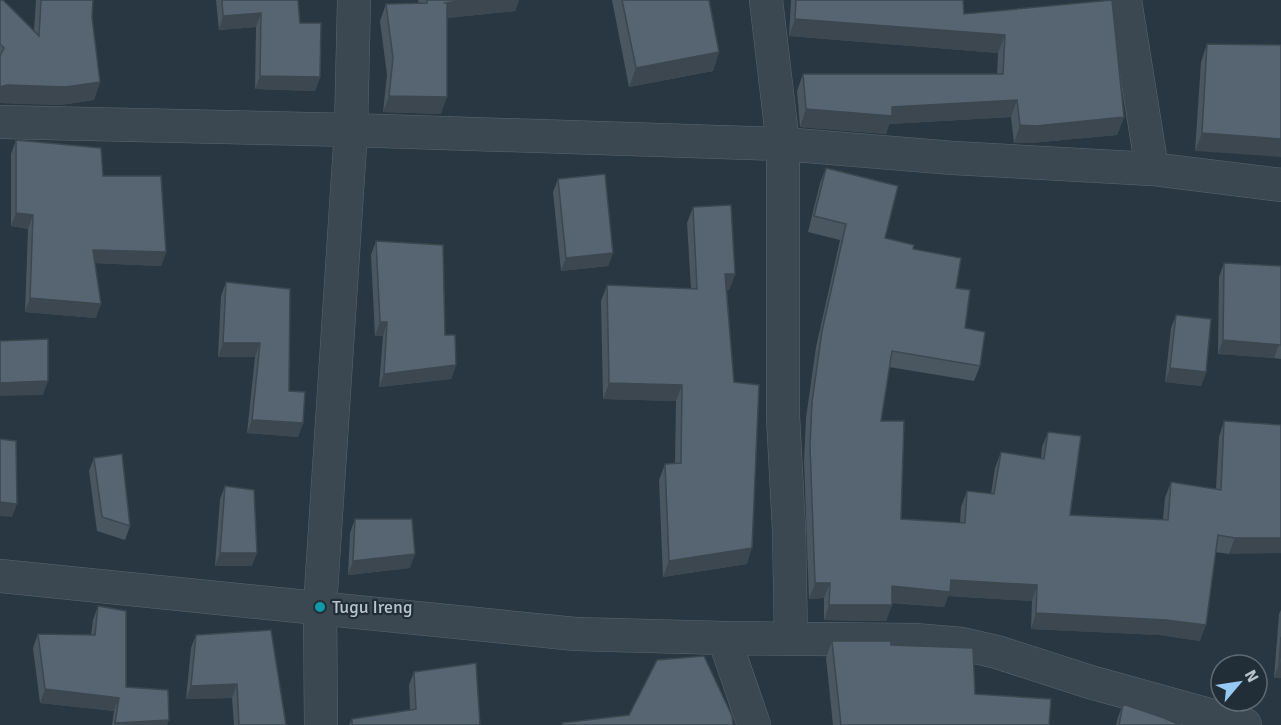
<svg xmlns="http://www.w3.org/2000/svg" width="1281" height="725" font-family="Signika,sans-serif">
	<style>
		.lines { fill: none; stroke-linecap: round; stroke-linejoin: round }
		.minor-casing { stroke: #5a666f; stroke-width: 34 }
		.minor { stroke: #3c4851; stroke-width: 33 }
		.wall { fill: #4a5761 }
		.shaded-wall { fill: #3c474f }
		.building { fill: #566571; stroke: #3c474f; stroke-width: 1.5 }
		.culture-dot { fill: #0f9aa8; stroke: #212d37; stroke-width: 2 }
		.labels { text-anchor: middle; stroke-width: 4.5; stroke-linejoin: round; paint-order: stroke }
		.poi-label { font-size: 18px; fill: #b9c3cb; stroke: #212d37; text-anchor: start }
	</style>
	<rect width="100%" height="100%" fill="#283741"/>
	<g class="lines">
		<g class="minor-casing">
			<path id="minor" d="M766 0 783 144V416L789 530 791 639
				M1125 0 1152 169
				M0 122 351 130 783 144 953 158 1152 169 1281 185
				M0 576 575 634 724 638 915 640 962 644 997 652 1090 682 1245 725
				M724 638 754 725
				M321 725 320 607 351 130 354 0"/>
		</g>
		<use href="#minor" class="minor"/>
	</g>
	<path class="wall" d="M0 0 34 31 36 0H93L92 17 100 82 94 100 60 105 0 103Z
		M216 0H298L300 23 320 77 315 91 255 89 256 27 219 30Z
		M418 0H519L515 11 447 18 441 114 383 112 387 75 380 21 386 4H419Z
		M612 0H709L719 52 713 71 629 87Z
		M791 0H963L964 14 1112 0 1124 117 1117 135 1030 143H1014L1011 117 889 124 886 134 800 127 797 91 803 74H997L998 53 789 36Z
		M1207 44 1281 45 1195 151 1201 62Z
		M16 140 103 176 166 252 161 266 95 263 96 318 25 312 28 229 11 226V154Z
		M826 168 885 238 913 249 956 288 965 328 980 366 974 381 889 367 881 421 901 519 960 523 961 507 967 491 991 494 995 468 1001 452 1041 458 1042 447 1048 432 1070 515 1163 519 1165 498 1171 482 1216 489 1219 437 1224 421 1281 425 1229 554 1215 552 1200 641 1160 635 1031 629 1032 601 948 596 944 607 892 603 886 621 824 620V598L809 599 804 461 806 418 816 347 840 240 808 232 820 183Z
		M558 179 613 253 608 266 561 271 553 192Z
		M693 207 735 274 729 290H727L747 564 663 577 659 480 665 464 675 463 676 401 603 399 601 301 607 285 691 289 687 223Z
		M376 241 445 335 456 365 451 379 379 387 383 336H375L371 255Z
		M1224 263 1281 266V359L1274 358 1218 354 1219 277Z
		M226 282 289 391 303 423 298 437 247 433 255 357H218L221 296Z
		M1176 315 1206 372 1201 386 1165 382 1171 328Z
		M94 458 130 526 125 540 97 531 89 471Z
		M225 486 252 566H215L220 499Z
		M355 519 410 568 348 575 350 533Z
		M98 606 126 687 167 725H112L114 711 40 703 33 648 38 634 91 635 93 620Z
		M1281 610V678H1274L1279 614Z
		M196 635 286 725H234L232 698 186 699 191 648Z
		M832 641 891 645 975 694 1049 725H833L826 658Z
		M414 672 480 725H349L352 719 410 710 409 685Z
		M1123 704 1180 725H1116L1118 717Z"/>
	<path class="shaded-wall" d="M469 0H519L515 11 438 19 444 3Z
		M261 13 256 27 219 30 223 16Z
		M795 19 1005 35 998 53 789 36Z
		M719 52 713 71 629 87 636 68Z
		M260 76 320 77 315 91 255 89Z
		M100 82 94 100 60 105 0 103V87L7 85Z
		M389 96 447 97 441 114 383 112Z
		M1017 100 1011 117 889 124 886 134 800 127 806 109 892 107Z
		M1124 117 1117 135 1030 143H1014L1020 125Z
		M1202 133 1281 139V157L1195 151Z
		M16 213 33 215 28 229 11 226Z
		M93 250 166 252 161 266 88 263Z
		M613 253 608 266 561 271 566 258Z
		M725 274H735L729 290H720Z
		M30 298 101 304 96 318 25 312Z
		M380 322H387L383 336H375Z
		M1223 340 1279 344 1274 358 1218 354Z
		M223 343H260L255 357H218Z
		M456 365 451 379 379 387 384 374Z
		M1170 368 1206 372 1201 386 1165 382Z
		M48 381 43 395 0 396V383Z
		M609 383 682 385 676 401 603 399Z
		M252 420 303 423 298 437 247 433Z
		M0 502 17 504 12 517 0 516Z
		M1235 538H1281V553L1229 554Z
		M752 548 747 564 663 577 669 561Z
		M220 553H257L252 566H215Z
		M415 554 410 568 348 575 353 561Z
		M951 580 1037 585 1032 601 948 596 944 607 887 602 892 586Z
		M815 583H830L824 598 809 599Z
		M829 605H892L886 621 824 620Z
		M1036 613 1166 620 1206 625 1200 641 1160 635 1031 629Z
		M1279 664H1281V678H1274Z
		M237 684 232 698 186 699 191 686Z
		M45 689 119 698 114 711 40 703Z
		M169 720 167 725H114L115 723Z"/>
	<path class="building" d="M0 0H3L39 36 41 0H93L92 17 100 82 66 87 7 85 0 87V56L4 48 0 44Z
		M222 0H298L300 23H321L320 77 260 76 261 13 223 16Z
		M427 0H469L444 3H447V97L389 96 393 58 386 4 427 3Z
		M622 0H709L719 52 636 68Z
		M796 0H963L964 14 1112 0 1124 117 1036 126 1020 125 1017 100 892 107V116L806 109 803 74H1003L1005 35 795 19Z
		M1207 44 1281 45V139L1202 133Z
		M16 140 101 148 103 176H161L166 252 93 250 101 304 30 298 33 215 16 213Z
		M826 168 898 186 885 238 914 245 913 249 961 258 956 288 970 290 965 328 985 332 980 366 892 351 881 421H904L901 519 965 523 967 491 994 494 1001 452 1044 459 1048 432 1081 436 1070 515 1168 520 1171 482 1221 490 1224 421 1281 425V538H1235L1218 535 1206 625 1166 620 1036 613 1037 585 951 580 950 592 892 586V605H829L830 583H815L810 446 812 402 822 331 846 224 814 216Z
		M605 174 613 253 566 258 558 179Z
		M731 205 735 274H725L734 382 759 385 752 548 669 561 665 464 681 463 682 385 609 383 607 285 697 289 693 207Z
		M376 241 443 245 445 335H455L456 365 384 374 387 322H380Z
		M1224 263 1281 266V345L1223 340Z
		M226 282 290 289 289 391 305 392 303 423 252 420 260 343H223Z
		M1176 315 1211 319 1206 372 1170 368Z
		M48 339V381L0 383V341Z
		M0 439 16 441 17 504 0 502Z
		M122 454 130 526 102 517 94 458Z
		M225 486 254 490 257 553H220Z
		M355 519H412L415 554 353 561Z
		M98 606 126 611V687L168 690 169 720 115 723 119 698 45 689 38 634 95 635Z
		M271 630 286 725H239L237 684 191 686 196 635Z
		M1281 637V664H1279Z
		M832 641H891V645L973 648 975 694 1051 699 1049 725H841Z
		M704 656 732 716 733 725H562V723L629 715 657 660Z
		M476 663 480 725H352V719L416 709 414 672Z
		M1123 704 1164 718 1180 725H1119Z"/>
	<circle class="culture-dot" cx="320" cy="607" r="6"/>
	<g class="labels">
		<g class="poi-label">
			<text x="332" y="613">Tugu Ireng</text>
		</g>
	</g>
	<g transform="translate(1239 683) rotate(61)"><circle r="28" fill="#212d37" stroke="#5e6972" stroke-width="1.5"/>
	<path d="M0-4.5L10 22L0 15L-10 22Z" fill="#96c8f3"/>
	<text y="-9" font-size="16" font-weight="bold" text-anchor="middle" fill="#b9c3cb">N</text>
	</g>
</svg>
